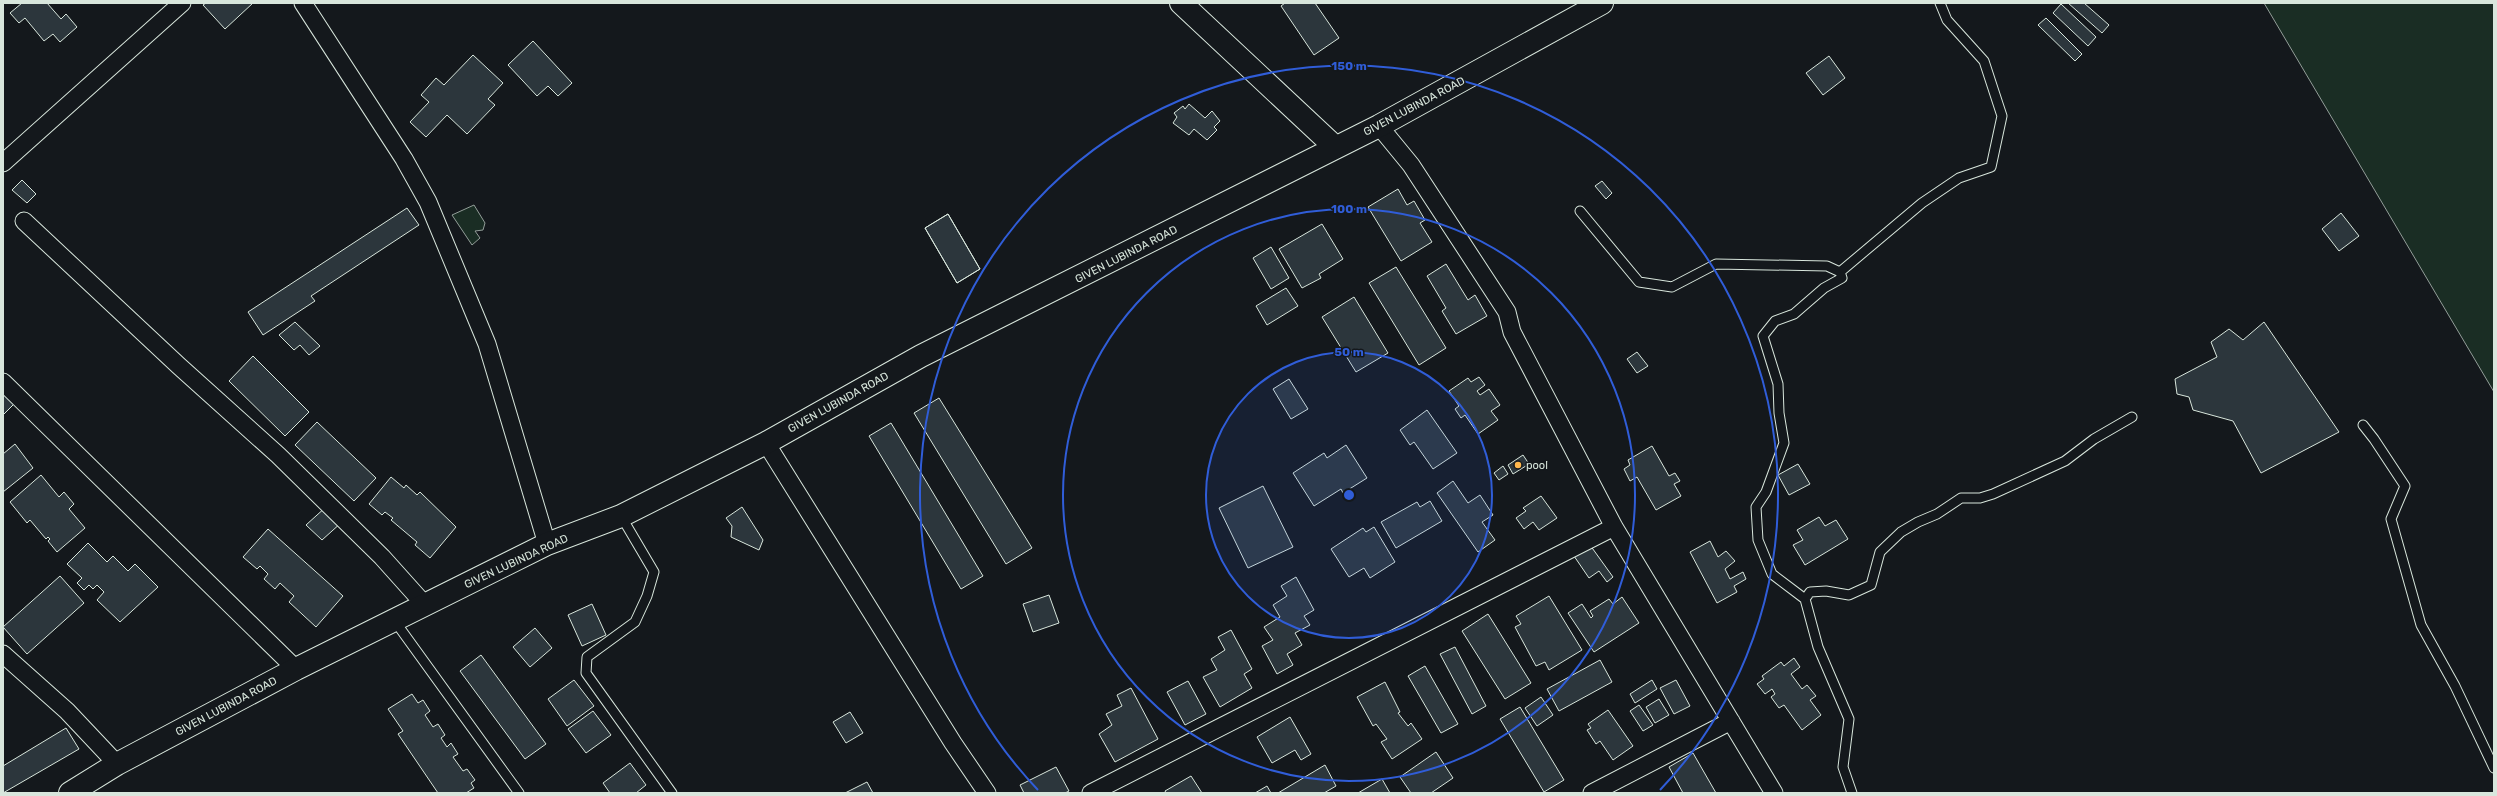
<svg xmlns="http://www.w3.org/2000/svg" width="2497" height="796" font-family="Rubik,sans-serif">
	<style>
		.green { fill: #1a2d24; stroke: #939e99 }
		.building { fill: #2c363c; stroke: #d8e6dc }
		.lines { fill: none; stroke-linecap: round; stroke-linejoin: round }
		.lane-casing { stroke: #d8e6dc; stroke-width: 11 }
		.street-casing { stroke: #d8e6dc; stroke-width: 19 }
		.secondary-casing { stroke: #d8e6dc; stroke-width: 24 }
		.lane { stroke: #14181c; stroke-width: 9 }
		.street { stroke: #14181c; stroke-width: 17 }
		.secondary { stroke: #14181c; stroke-width: 22 }
		.ring { fill: none; stroke: #305dd8; stroke-width: 2 }
		.poi-dot { fill: #ffb74d; stroke: #14181c; stroke-width: 1.5 }
		.labels { text-anchor: middle; stroke-width: 3; stroke-linejoin: round; paint-order: stroke }
		.street-label { font-size: 11px; fill: #d8e6dc; stroke: #14181c }
		.poi-label { font-size: 11px; fill: #d8e6dc; stroke: #14181c; text-anchor: start }
		.centre { fill: #305dd8; stroke: #14181c; stroke-width: 2 }
		.ring-label { font-size: 12px; text-anchor: middle; font-weight: bold; fill: #305dd8; stroke: #14181c; stroke-width: 3; stroke-linejoin: round; paint-order: stroke }
	</style>
	<rect width="100%" height="100%" fill="#14181c"/>
	<path class="green" d="M2264 3H2494V392Z
		M474 205 485 223 483 230 475 231 480 238 472 245 452 215Z"/>
	<path class="building" d="M22 3H47L61 19 66 14 77 27 60 42 53 34 44 41 25 18 19 23 10 13Z
		M206 3H253L225 29 203 5Z
		M1285 3H1315L1339 38 1314 55 1281 6Z
		M2068 3H2084L2109 25 2102 33Z
		M2061 4 2096 37 2088 46 2053 13Z
		M2046 18 2082 54 2075 61 2038 25Z
		M533 41 572 83 558 96 548 86 537 96 508 65Z
		M473 55 503 83 488 99 495 105 467 134 447 115 426 137 410 122 429 102 421 95 436 78 444 85Z
		M1829 56 1845 78 1823 95 1806 73Z
		M1189 104 1205 118 1212 111 1220 121 1214 127 1217 130 1207 140 1194 129 1189 135 1173 123 1177 117 1174 113 1183 106 1185 109Z
		M22 180 36 194 27 203 12 190Z
		M1602 181 1612 193 1606 199 1595 186Z
		M1398 189 1407 205 1414 201 1425 220 1420 223 1432 242 1401 261 1368 207Z
		M407 208 419 225 311 296 315 301 263 335 248 312Z
		M2341 213 2359 236 2339 251 2322 229Z
		M948 214 980 269 957 283 925 228Z
		M948 214 980 269 957 283 925 228Z
		M1322 224 1343 259 1319 274 1321 278 1302 288 1279 249Z
		M1271 247 1289 278 1271 289 1253 258Z
		M1446 264 1468 300 1475 295 1487 316 1456 334 1442 311 1446 308 1427 276Z
		M1396 267 1446 348 1419 365 1369 283Z
		M1286 288 1298 306 1267 325 1256 306Z
		M1354 297 1388 353 1356 372 1322 317Z
		M295 322 320 346 309 355 300 345 294 350 279 335Z
		M2264 322 2339 432 2261 473 2233 421 2193 410 2189 397 2177 394 2175 379 2217 357 2211 342 2229 329 2243 340Z
		M1637 352 1648 366 1637 373 1627 359Z
		M253 356 309 412 285 436 229 381Z
		M1479 377 1485 385 1477 391 1480 395 1489 389 1500 405 1491 411 1498 420 1478 434 1465 415 1461 418 1455 409 1459 406 1449 391 1468 378 1471 382Z
		M1289 379 1308 409 1291 419 1273 389Z
		M3 394 14 404 4 414 3 412Z
		M939 398 1032 548 1006 564 914 413Z
		M1427 410 1457 453 1433 469 1414 442 1410 445 1400 430Z
		M317 422 376 478 354 501 295 445Z
		M891 423 983 576 961 589 869 436Z
		M15 444 33 468 3 492V454Z
		M1346 445 1367 478 1343 493 1341 489 1314 506 1293 473 1324 453 1327 458Z
		M1652 446 1669 476 1675 473 1680 481 1674 484 1681 496 1656 510 1637 477 1630 481 1624 469 1630 465 1628 460Z
		M1523 455 1529 464 1513 474 1508 465Z
		M1798 464 1810 484 1789 495 1778 475Z
		M1503 466 1508 474 1499 480 1494 473Z
		M41 475 59 497 64 492 74 504 69 509 85 528 57 552 48 541 50 539 48 537 46 539 30 520 27 523 10 502Z
		M391 477 404 488 406 485 417 495 420 492 456 527 430 558 415 545 417 542 391 520 393 518 385 512 382 515 369 504Z
		M1453 481 1468 503 1480 495 1493 515 1482 522 1495 540 1478 552 1437 493Z
		M1263 486 1293 547 1248 568 1219 508Z
		M1541 496 1557 518 1539 530 1533 522 1524 529 1516 518 1526 511 1523 508Z
		M1430 501 1442 521 1396 548 1381 522 1417 502 1420 507Z
		M327 506 342 522 322 540 306 525Z
		M742 507 763 540 759 550 731 537 732 526 726 518Z
		M1819 517 1825 526 1836 520 1848 539 1805 565 1793 545 1803 540 1797 530Z
		M1374 527 1395 562 1370 578 1364 568 1349 577 1331 549 1363 528 1366 532Z
		M268 529 343 596 316 627 289 602 294 596 280 583 275 589 264 579 268 574 260 566 257 569 243 557Z
		M1710 541 1718 557 1726 551 1735 561 1725 569 1730 579 1743 572 1746 579 1734 586 1737 592 1717 603 1690 552Z
		M88 543 107 562 113 556 128 571 135 564 158 587 120 622 97 600 104 592 97 585 93 589 89 585 84 590 77 583 82 578 67 564Z
		M1590 545 1613 577 1607 582 1599 571 1589 578 1574 556Z
		M60 576 84 603 27 654 3 627Z
		M1296 577 1314 610 1304 616 1310 625 1295 633 1302 645 1287 654 1293 665 1277 674 1262 646 1273 640 1264 627 1280 617 1273 605 1287 596 1281 586Z
		M1049 595 1059 623 1033 632 1023 604Z
		M1549 596 1582 650 1549 670 1545 662 1536 666 1515 627 1521 624 1516 616Z
		M1622 597 1639 623 1594 652 1568 613 1582 604 1591 618 1593 616 1590 611 1609 599 1613 604Z
		M592 604 606 635 582 646 568 615Z
		M1488 614 1531 683 1505 699 1462 631Z
		M535 628 552 648 530 667 513 647Z
		M1231 630 1252 669 1244 674 1252 688 1220 707 1203 677 1217 670 1211 659 1225 650 1218 637Z
		M1455 647 1486 706 1472 714 1440 654Z
		M481 655 546 744 525 759 460 671Z
		M1794 658 1800 667 1791 674 1802 689 1807 685 1816 696 1810 700 1821 715 1802 730 1784 705 1779 708 1771 697 1775 694 1772 689 1765 694 1757 684 1764 679 1762 676 1781 662 1784 666Z
		M1600 660 1612 682 1559 711 1547 689Z
		M1425 666 1458 724 1441 733 1408 676Z
		M574 680 594 706 567 726 548 699Z
		M1652 680 1657 689 1635 703 1630 694Z
		M1676 680 1690 706 1674 714 1660 688Z
		M1188 681 1206 714 1185 725 1167 692Z
		M1385 682 1400 712 1398 713 1408 726 1411 723 1422 739 1392 759 1381 742 1387 739 1376 724 1373 726 1357 697Z
		M1131 688 1158 739 1115 762 1099 734 1112 725 1106 714 1122 706 1117 695Z
		M412 694 418 703 423 700 430 711 425 715 433 727 438 724 445 735 441 738 447 747 451 743 458 754 453 757 463 771 467 769 475 780 471 783 474 788 466 793H438L398 734 403 731 388 709Z
		M1541 697 1553 715 1537 726 1525 708Z
		M1659 699 1669 715 1655 723 1646 707Z
		M1639 705 1653 725 1643 731 1630 711Z
		M1520 707 1564 780 1544 792 1500 719Z
		M1608 710 1633 746 1613 760 1600 741 1596 744 1587 730 1591 728 1588 724Z
		M593 711 611 735 586 753 568 729Z
		M850 712 863 733 846 743 833 722Z
		M1290 717 1311 754 1301 760 1295 750 1272 763 1257 737Z
		M66 728 79 749 3 793V766Z
		M1436 752 1453 778 1431 793H1411L1400 777Z
		M1693 753 1716 793H1683L1669 767Z
		M630 763 646 785 636 793H610L603 783Z
		M1325 765 1336 786 1324 793H1278Z
		M1056 767 1069 791 1065 793H1024L1020 785Z
		M1191 776 1202 793H1166L1165 791Z
		M1382 779 1390 793H1358Z
		M867 782 873 793H845Z
		M1267 786 1271 793H1255Z"/>
	<g class="lines">
		<g class="lane-casing">
			<path id="lane" d="M1580 211 1639 282 1672 287 1716 264 1827 266 1840 272 1922 203 1959 178 1991 167 2002 116 1984 61 1947 20 1940 3
				M1840 272 1842 278 1824 288 1794 314 1775 321 1763 336 1778 384 1779 413 1784 443 1766 492 1756 507 1758 540 1772 574 1805 599 1818 647 1849 719 1843 767 1852 793
				M2363 425 2374 439 2405 486 2391 519 2421 625 2455 686 2494 768
				M621 516 654 572 647 596 635 622 587 657 586 673 672 793
				M1805 599 1810 592 1826 591 1849 595 1871 585 1880 552 1901 532 1918 522 1937 514 1961 498H1980L1993 494 2065 461 2094 439 2132 417
				M394 620 519 793"/>
		</g>
		<g class="street-casing">
			<path id="street" d="M303 3 404 159 428 202 487 344 547 544
				M1379 126 1411 165 1507 312 1512 332 1614 527 1774 793
				M3 163 182 3
				M24 221 179 366 278 455 382 557 425 605
				M3 382 296 669
				M766 443 953 743 987 793
				M3 654 67 711 117 764
				M1091 793 1614 527
				M1592 793 1731 721"/>
		</g>
		<g class="secondary-casing">
			<path id="secondary" d="M1181 3 1335 147
				M70 793 117 764 296 669 547 544 621 516 766 443 921 356 1379 126 1602 3"/>
		</g>
		<use href="#lane" class="lane"/>
		<use href="#street" class="street"/>
		<use href="#secondary" class="secondary"/>
	</g>
	<circle cx="1349" cy="495" r="143" fill="#305dd8" fill-opacity=".12"/>
	<g class="ring">
		<circle cx="1349" cy="495" r="143"/>
		<circle cx="1349" cy="495" r="286"/>
		<path d="M1038 790A429 429 0 1 1 1660 790"/>
	</g>
	<circle class="poi-dot" cx="1518" cy="465" r="4"/>
	<g class="labels">
		<g class="street-label">
			<text transform="translate(1414 106) rotate(-28)" y="4">GIVEN LUBINDA ROAD</text>
			<text transform="translate(1126 254) rotate(-27)" y="4">GIVEN LUBINDA ROAD</text>
			<text transform="translate(838 402) rotate(-29)" y="4">GIVEN LUBINDA ROAD</text>
			<text transform="translate(516 561) rotate(-25)" y="4">GIVEN LUBINDA ROAD</text>
			<text transform="translate(226 706) rotate(-28)" y="4">GIVEN LUBINDA ROAD</text>
		</g>
		<g class="poi-label">
			<text x="1526" y="469">pool</text>
		</g>
	</g>
	<circle cx="1349" cy="495" r="6" class="centre"/>
	<g class="ring-label">
		<text x="1349" y="70">150 m</text>
		<text x="1349" y="213">100 m</text>
		<text x="1349" y="356">50 m</text>
	</g>
	<rect width="2497" height="796" fill="none" stroke="#d8e6dc" stroke-width="8"/>
</svg>
